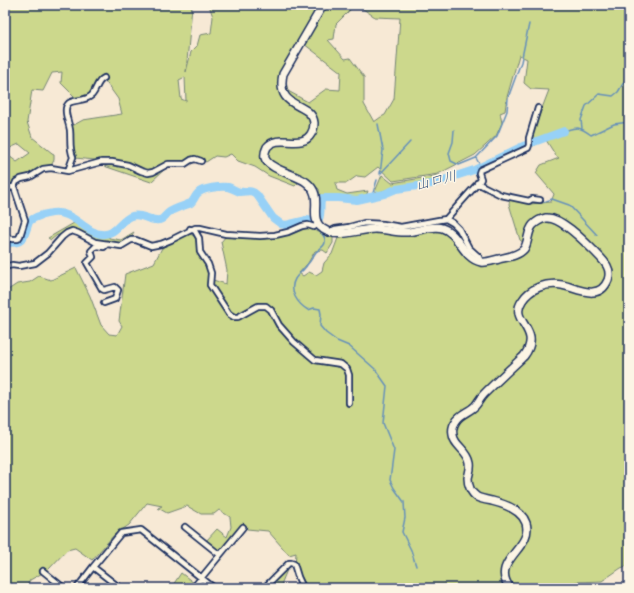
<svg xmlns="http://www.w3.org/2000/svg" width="634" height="593" font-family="'Playpen Sans','Klee One',sans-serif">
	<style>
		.green { fill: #ccd88c; stroke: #748475; fill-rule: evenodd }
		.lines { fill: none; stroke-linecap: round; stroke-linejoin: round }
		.stream { stroke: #6590ba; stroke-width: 1.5 }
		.river { stroke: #97d1f7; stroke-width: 8 }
		.street-casing { stroke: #1b2f5e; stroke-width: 8 }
		.secondary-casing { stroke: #1b2f5e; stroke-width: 10 }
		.street { stroke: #fcf5e5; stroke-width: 4.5 }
		.secondary { stroke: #fcf5e5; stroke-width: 7 }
		.labels { text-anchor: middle; stroke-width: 3; stroke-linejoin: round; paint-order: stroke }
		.water-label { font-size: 14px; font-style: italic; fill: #3a5884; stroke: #fcf5e5 }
	</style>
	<rect width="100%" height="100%" fill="#f7e9d5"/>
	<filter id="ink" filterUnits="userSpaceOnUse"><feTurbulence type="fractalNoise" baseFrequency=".025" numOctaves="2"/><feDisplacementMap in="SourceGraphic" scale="8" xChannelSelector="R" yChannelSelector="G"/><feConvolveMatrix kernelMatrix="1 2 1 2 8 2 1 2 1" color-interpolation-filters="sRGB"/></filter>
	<g filter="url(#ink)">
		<path class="green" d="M5 5H194L192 7 186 72 191 52 197 46 200 35 211 33 213 17 209 5H355L336 24 334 39 328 40 345 59 350 58 364 77V104L374 122 381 117 385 115 394 99 400 18 375 17 357 5H629V565L621 568 602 581 576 582 570 585 548 588H308L295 566 296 553 289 555 268 531 247 529 242 524 220 552 206 541 217 529 227 537 231 527 230 517 219 510 214 514H201L187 506 167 513 158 508 162 506 147 503 129 525 114 535 92 560 75 548 67 550 48 570 30 580 26 588H5V292L17 284 30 282 39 276 51 280 76 268 90 296 101 325 109 334 117 335 122 326 119 321 125 274 154 263 162 248 188 233 196 237 198 253 209 271 207 287 211 289 213 280 226 284 227 270 221 242 226 236 275 238 305 227 327 235 333 236V243L327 253 323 250 315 251 308 263 299 273 303 276 309 272 316 275 322 271 324 263 332 254 338 238 347 237 374 232 405 235 437 230 449 235 484 265 529 247 520 240 509 204 510 199 530 204 551 202 554 194 536 173 541 165 559 158 556 156 546 140 533 146 531 137 549 90 531 89 524 83 527 59 519 55 507 97 505 111 500 113 502 123 496 136 475 155 438 174 393 181 378 167 365 177 357 176 347 183H335L337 190 347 194 368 191 366 196 357 198 338 195 320 196 319 189 312 183 300 181 295 186 269 176 255 167 238 161 231 154 224 157 215 156 206 162 193 156 187 162 167 163 151 171 143 169 116 160H95L75 158 72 149V126L83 120 122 114 118 99 105 81 88 95 76 98 61 83 62 72 52 73 43 91 32 90 27 122 32 137 52 153 54 154V160L51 166 32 174 19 177 13 184 5 186ZM304 44 341 72 340 90 326 89 308 102 288 91 285 77ZM185 77 186 101 181 99 179 80ZM19 144 30 153 17 162 9 156 10 148Z
			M103 163 123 166 140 173 151 175 167 167 151 182 104 166Z
			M382 175 392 183 440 175 442 177 432 181 397 186 374 194Z
			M74 223 96 235 103 237 109 235V238L121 240 134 232 130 238 121 244 95 240 76 229 69 230 60 236 57 235 51 240 48 238Z
			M287 570 280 587 279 588H266L283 571Z
			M181 573 194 583 189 588H171Z"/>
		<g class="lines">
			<path class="stream" d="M378 124 383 150 380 174 410 142
				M582 128 581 120 586 106 599 94 613 96 618 92 629 74
				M454 130 453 142 449 153 451 161 459 165 476 158
				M564 131C578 127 579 126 591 135L614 124 629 122
				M481 167 476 158 497 136 507 111 508 98 521 62 529 24
				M474 170 478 178
				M369 197 373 193 377 180
				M535 202H544L552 199 569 205 597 235
				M310 221C313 223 314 225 316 228 319 232 325 234 325 240 326 246 320 248 316 252 313 256 311 261 307 265 304 270 298 274 295 279 288 291 298 304 308 310L314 308 320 309 321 314 320 326 326 333 337 341 349 346 375 369 387 386 383 423 394 450 390 480 394 488 404 502 405 518 402 532 411 550 416 566"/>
			<path class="river" d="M319 219C322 212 319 204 322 198H338L357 200 384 194 396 189 431 184 474 170 523 146 564 131
				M5 243C17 243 22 244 26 231 27 229 28 225 29 222 33 217 45 214 52 213 68 211 77 222 90 230 94 232 97 234 101 234 116 236 120 220 132 216 140 213 148 220 156 220 162 221 164 217 168 213 174 208 184 206 191 203 194 200 195 196 198 193 203 188 221 186 228 187 232 188 236 191 240 192 247 192 251 189 257 195L273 218 281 224 286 225 307 220 313 221"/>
			<g class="street-casing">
				<path id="street" d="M68 171 73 157C69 148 71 140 70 130 69 123 65 115 66 109 66 106 67 105 69 103 75 99 85 102 92 95 97 89 97 81 104 78
					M477 183 501 195 529 201 532 199 540 200
					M5 188 14 187
					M446 219 480 181 481 179 479 173 480 170 528 148 529 145V138L538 108
					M190 229 195 231 199 238 200 252 208 264 211 273 210 285 229 314 234 317H238L258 306H266L271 310 279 325 294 342 315 360 341 364 347 369 349 375V403
					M329 232 335 229 349 227 364 223 383 224 401 227 439 220 446 219 453 223 459 229 469 248 479 257 481 262
					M5 238 13 239H18L20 236 25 220 14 187 16 182 21 179 30 177 43 169 51 168 68 171 101 162H112L128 165 141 171 148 173 153 172 168 164H185L191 160 195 159 201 161
					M5 267 12 265 19 266 35 263 48 253 62 237 67 233 72 231 78 233 95 242 121 246 131 240H136L151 246 161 244 171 240 195 228H200L226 234 260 236 275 235 288 232 302 226 308 225 314 227 318 224
					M104 303 115 299 118 290 115 287 104 290 102 289 87 263 93 257 91 251 96 246 104 247 107 244
					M185 527 220 555
					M43 571 64 588
					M77 588 93 567
					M120 588 93 567 121 533 141 530 214 588
					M193 588 243 527
					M264 588 289 563H291L294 564 298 577 303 588"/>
			</g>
			<g class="secondary-casing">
				<path id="secondary" d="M323 5 283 74C275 111 312 101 314 123 314 126 313 131 311 134 302 150 278 133 267 147 265 151 264 154 265 158 268 169 297 175 306 182 326 197 306 217 323 229 338 239 358 229 375 229 386 229 397 233 408 232 419 231 432 225 442 228 459 233 463 259 481 262 487 263 494 260 499 259 507 257 518 256 524 249 529 242 527 232 533 225 537 221 541 219 546 218 561 216 587 244 597 254 605 262 612 269 608 280 599 302 577 288 562 285 547 282 530 288 522 301 508 322 544 329 524 356 510 369 497 381 484 394 480 398 478 403 475 406 469 412 460 414 456 421 453 425 452 430 453 435 454 446 468 450 470 463 471 469 469 473 468 478 468 485 471 493 477 497 481 499 487 500 492 501 504 504 522 510 526 523 534 548 489 561 510 588"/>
			</g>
			<use href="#street" class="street"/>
			<use href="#secondary" class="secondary"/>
		</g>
	</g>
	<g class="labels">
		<g class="water-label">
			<text transform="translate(436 180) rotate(-14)" y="5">山口川</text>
		</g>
	</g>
	<rect width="634" height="593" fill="none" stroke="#fcf5e5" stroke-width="20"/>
	<rect x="10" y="10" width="614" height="573" fill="none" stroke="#1b2f5e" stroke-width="1.5" filter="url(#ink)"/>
</svg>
